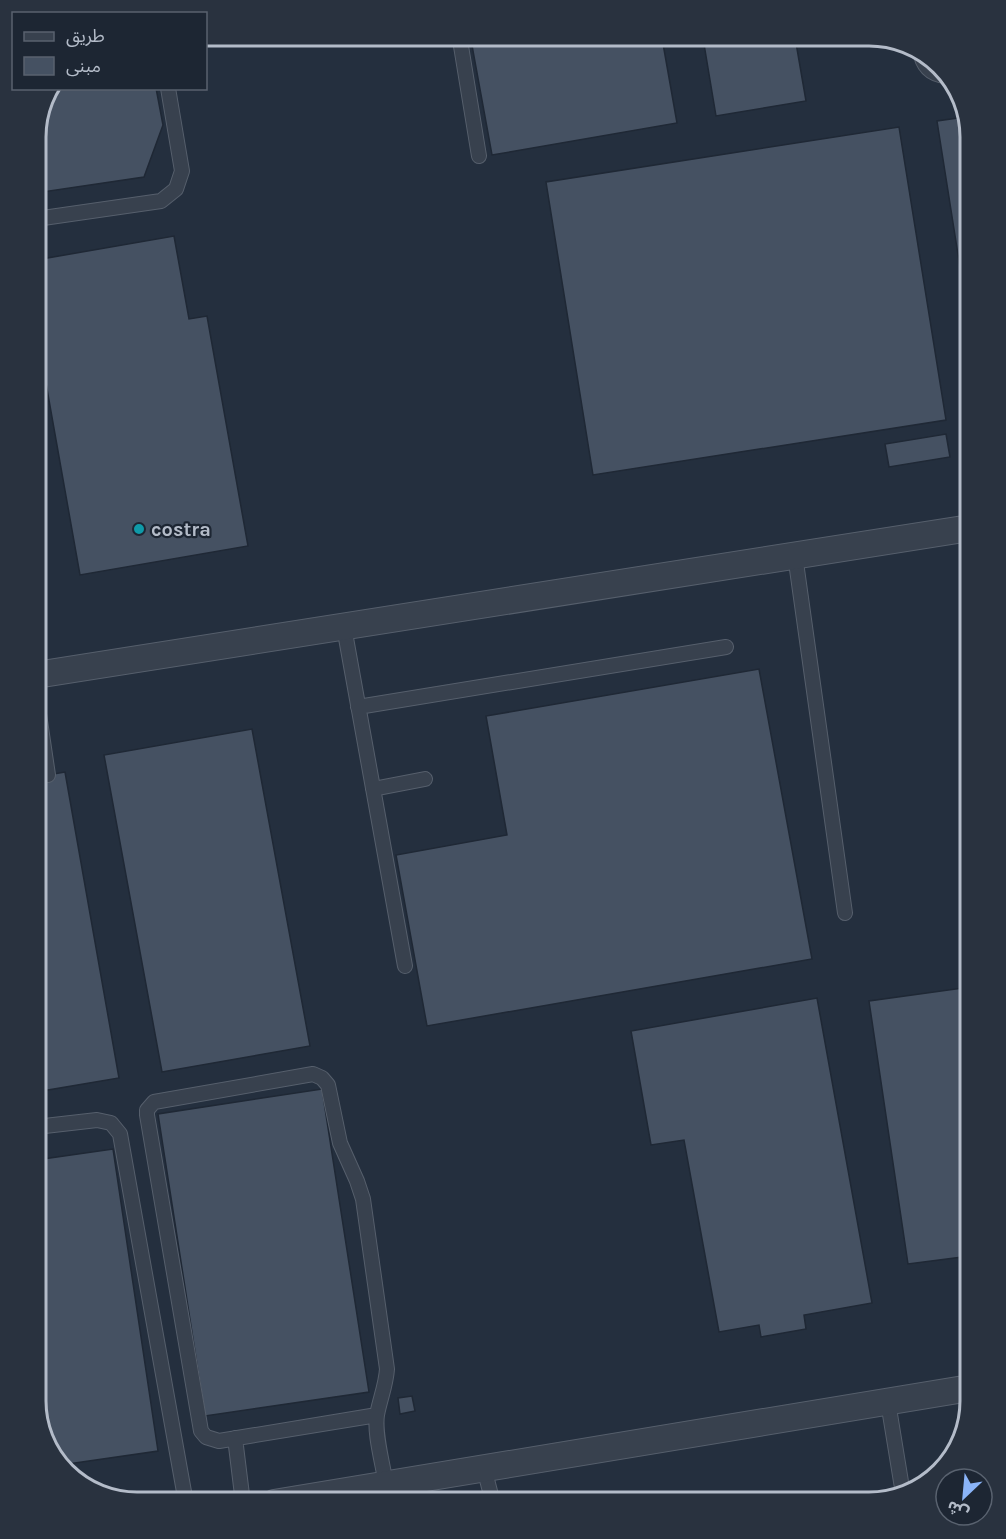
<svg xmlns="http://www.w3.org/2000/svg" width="1006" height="1539" font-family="Karla,'Noto Sans Arabic',sans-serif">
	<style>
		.building { fill: #455162; stroke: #1f2835; stroke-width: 1.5 }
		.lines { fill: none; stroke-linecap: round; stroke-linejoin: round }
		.service-casing { stroke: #565f6c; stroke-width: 16 }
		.minor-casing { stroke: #565f6c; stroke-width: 28 }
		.service { stroke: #38414e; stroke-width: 14 }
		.minor { stroke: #38414e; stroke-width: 26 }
		.culture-dot { fill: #0f9aa8; stroke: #1d2633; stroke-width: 2 }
		.labels { text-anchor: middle; stroke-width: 4.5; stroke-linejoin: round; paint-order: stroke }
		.poi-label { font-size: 20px; font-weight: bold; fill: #b4bcc9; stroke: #1d2633; text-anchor: start }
		.rim { fill: none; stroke: #b4bcc9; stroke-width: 3 }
	</style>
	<rect width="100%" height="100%" fill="#242f3e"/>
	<path class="building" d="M795 37 806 101 716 116 703 38Z
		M662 38 677 123 492 155 471 40Z
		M56 88H156L163 125 144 177 36 193V131Z
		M965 117 970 138V331L937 121Z
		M899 127 946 420 593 475 546 182Z
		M174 236 189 319 207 316 248 546 80 575 36 327V260Z
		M946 434 950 457 889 467 885 444Z
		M759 669 812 959 427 1026 396 855 507 835 486 716Z
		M252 729 310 1046 162 1072 104 755Z
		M65 772 119 1078 36 1092V777Z
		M970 987V1256L908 1264 869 1001Z
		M817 998 872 1303 804 1315 806 1329 761 1337 759 1325 719 1332 684 1140 651 1145 631 1031Z
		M322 1089 369 1392 205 1416 158 1114Z
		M113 1149 158 1451 61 1465 49 1452 36 1401V1160Z
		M412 1396 415 1411 400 1414 398 1398Z"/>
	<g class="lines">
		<g class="service-casing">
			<path id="service" d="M460 40 479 156
				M920 50C922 65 929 74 945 76
				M36 219 161 201 176 189 182 171 168 88
				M795 555 845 913
				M344 627 405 966
				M36 694 48 775
				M358 707 726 647
				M373 789 425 779
				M36 1127 97 1120 111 1123 120 1134 186 1503
				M888 1402 903 1494
				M377 1415 219 1441 206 1437 201 1431 147 1115V1110L154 1102 313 1074 322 1078 328 1085 340 1143 357 1181 363 1199 387 1369C386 1385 380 1399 377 1415 374 1434 383 1464 386 1485
				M235 1438 243 1503
				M484 1468 493 1503
				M860 1503 881 1500"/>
		</g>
		<g class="minor-casing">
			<path id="minor" d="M36 675 970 528
				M274 1503 970 1388"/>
		</g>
		<use href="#service" class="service"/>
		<use href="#minor" class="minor"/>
	</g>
	<circle class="culture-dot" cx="139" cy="529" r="6"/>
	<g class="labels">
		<g class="poi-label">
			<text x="151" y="536">costra</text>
		</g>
	</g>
	<path d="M0 0H1006V1539H0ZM137 46H869A91 91 0 0 1 960 137V1401A91 91 0 0 1 869 1492H137A91 91 0 0 1 46 1401V137A91 91 0 0 1 137 46Z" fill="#29323f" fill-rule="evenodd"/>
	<path class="rim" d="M137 46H869A91 91 0 0 1 960 137V1401A91 91 0 0 1 869 1492H137A91 91 0 0 1 46 1401V137A91 91 0 0 1 137 46Z"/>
	<rect x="12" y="12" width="195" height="78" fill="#1d2633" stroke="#59626f" stroke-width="1.5"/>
	<rect x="24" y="32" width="30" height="9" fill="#38414e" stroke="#59626f" stroke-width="1.5"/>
	<text x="66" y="42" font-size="18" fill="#b4bcc9">طريق</text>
	<rect x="24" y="57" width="30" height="18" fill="#455162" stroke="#59626f" stroke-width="1.5"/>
	<text x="66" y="72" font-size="18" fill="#b4bcc9">مبنى</text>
	<g transform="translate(964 1497) rotate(206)"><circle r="28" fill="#1d2633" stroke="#59626f" stroke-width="1.5"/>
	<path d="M0-4.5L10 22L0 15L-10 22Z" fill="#8ab4f8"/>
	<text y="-9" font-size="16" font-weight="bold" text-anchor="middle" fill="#b4bcc9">ش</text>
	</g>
</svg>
